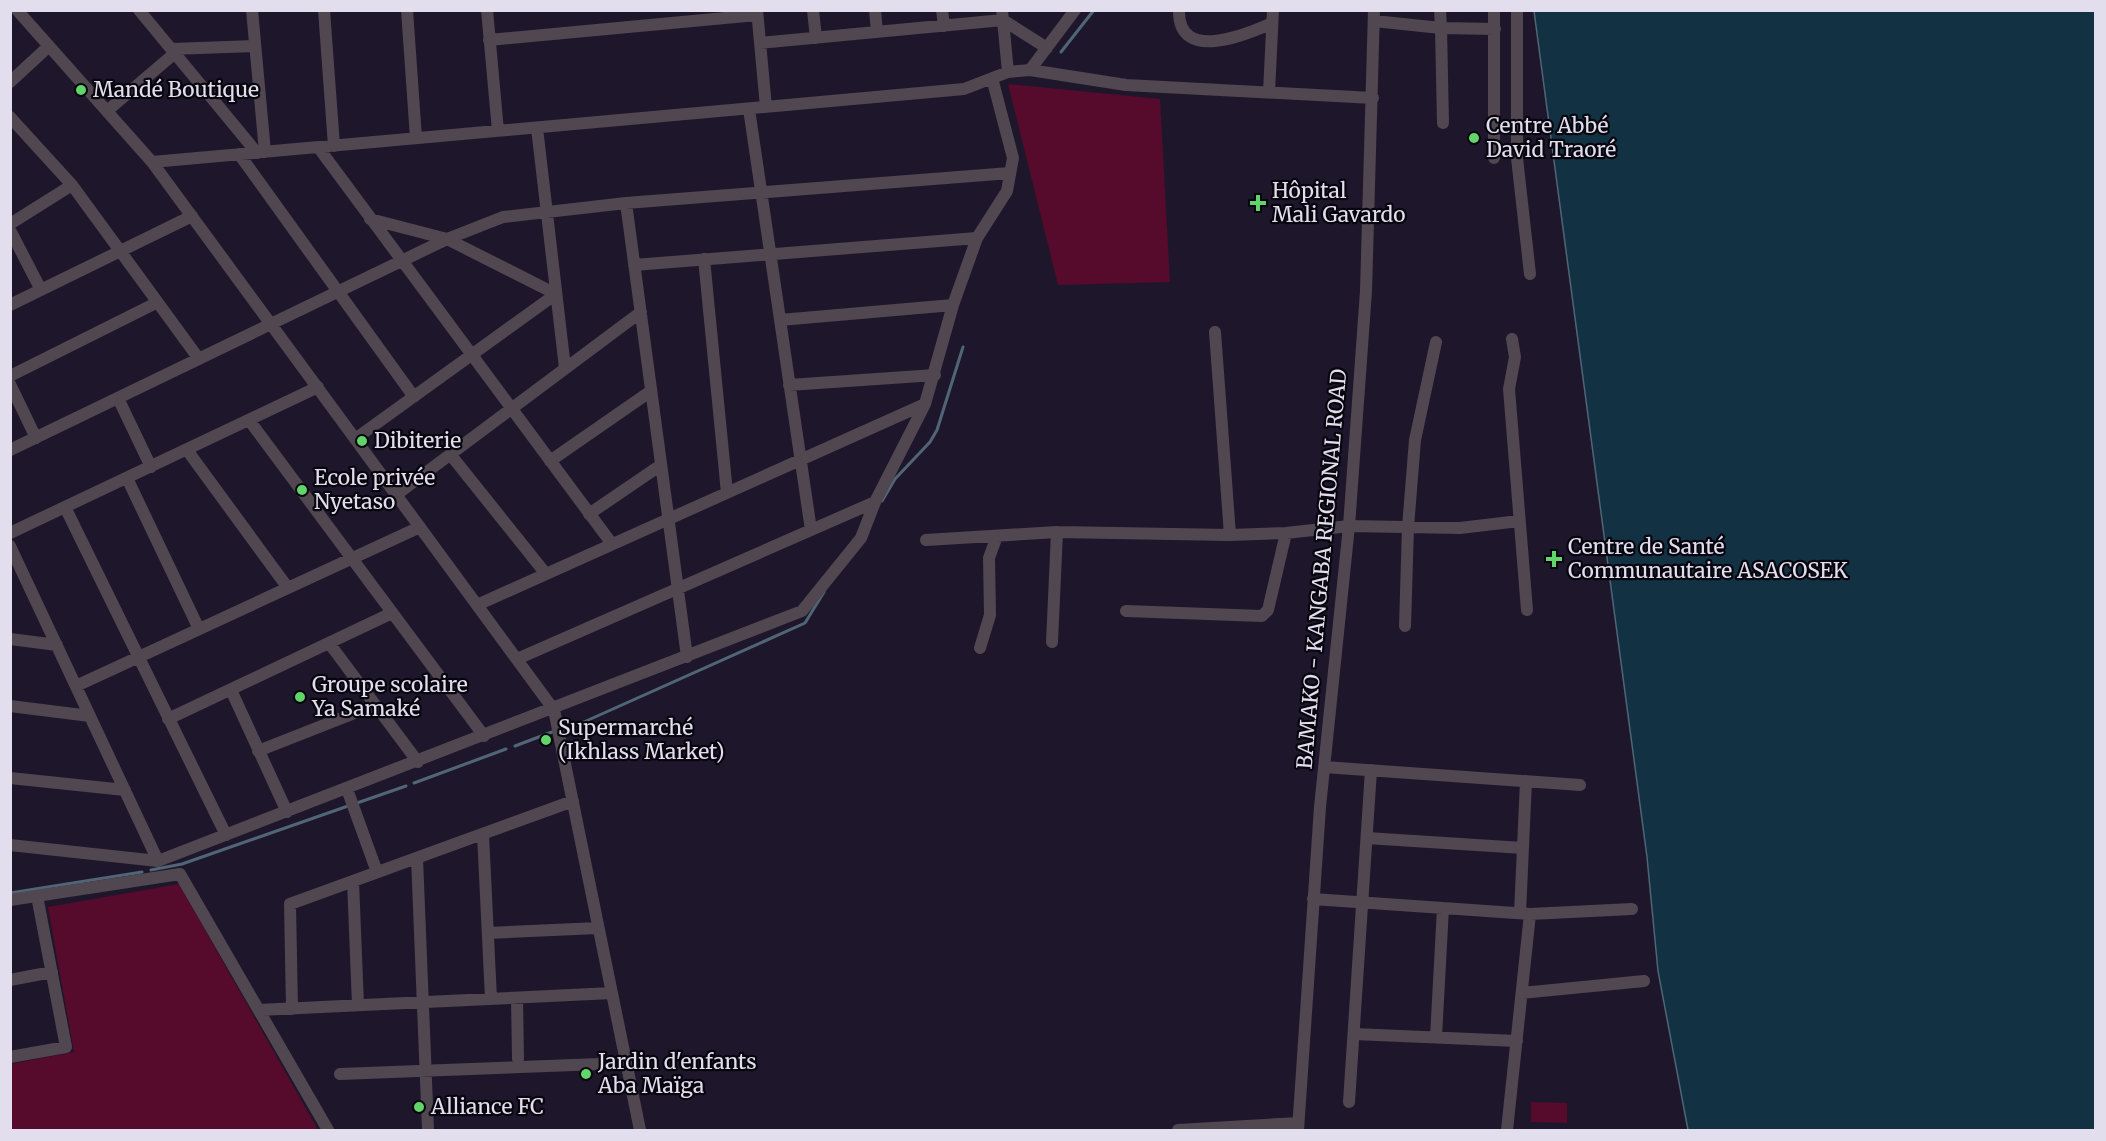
<svg xmlns="http://www.w3.org/2000/svg" width="2106" height="1141" font-family="Merriweather,serif">
	<style>
		.green { fill: #560a2c }
		.water { fill: #123143; stroke: #506576; stroke-width: 1.5 }
		.lines { fill: none; stroke-linecap: round; stroke-linejoin: round }
		.stream { stroke: #506576; stroke-width: 3 }
		.minor { stroke: #514750; stroke-width: 12 }
		.poi-dot { fill: #61d46a; stroke: #07050d; stroke-width: 2 }
		.labels { text-anchor: middle; stroke-width: 4.5; stroke-linejoin: round; paint-order: stroke }
		.poi-label { font-size: 21px; fill: #e2deee; stroke: #07050d; text-anchor: start }
		.street-label { font-size: 21px; fill: #e2deee; stroke: #07050d }
	</style>
	<rect width="100%" height="100%" fill="#1e172c"/>
	<path class="green" d="M1008 84 1160 99 1170 282 1058 285Z
		M179 884 318 1130H11V1064L74 1052 48 907Z
		M1531 1102 1567 1103V1123L1531 1122Z"/>
	<path class="water" d="M1534 11H2095V1130H1688L1658 971 1647 857Z"/>
	<g class="lines">
		<path class="stream" d="M1061 52 1094 10
			M882 501 895 479 930 442 937 430 963 347
			M566 730 805 623 824 592
			M515 746 552 732
			M414 783 506 749
			M357 803 406 786
			M151 870 182 864 348 806
			M10 893 142 872"/>
		<path class="minor" d="M17 10 152 162 554 710 640 1130
			M139 10 257 153
			M252 10 265 152
			M324 10 334 146
			M407 10 416 138
			M487 10 498 131
			M757 10 766 107
			M813 10 816 38
			M875 10 877 32
			M942 10 944 26
			M1002 10 1008 72
			M1179 10C1178 63 1245 35 1270 24
			M1440 10 1441 28 1495 29
			M1517 10V158L1530 274
			M1374 21 1441 28 1443 123
			M489 40 757 15
			M760 43 1003 20 1047 48
			M171 49 255 46
			M1030 70 1075 10
			M10 82 49 46
			M1269 92 1273 10
			M749 109 811 530
			M107 111 175 53
			M10 117 72 185 199 359
			M537 128 565 368
			M318 147 612 544
			M239 154 414 397
			M1494 158V10
			M152 162 964 89 1008 72 1030 70 1126 85 1373 98
			M626 203 687 657
			M10 224 72 185
			M10 230 41 290
			M704 259 727 493
			M634 265 977 238
			M10 305 192 216
			M780 320 953 305
			M1215 332 1230 535
			M1512 339 1515 357 1509 389 1527 610
			M10 376 156 303
			M10 384 36 438
			M789 385 935 375
			M118 398 151 467
			M249 420 484 736
			M355 439 556 294 447 239 370 219
			M10 450 447 239 503 217 626 203 1010 173
			M187 450 288 588
			M450 454 546 574
			M550 461 651 391
			M127 478 199 629
			M396 495 641 312
			M65 507 226 835
			M589 514 661 465
			M10 533 318 387
			M926 540 1057 532 1230 535 1286 533 1349 526 1460 528 1519 521
			M10 546 158 861
			M477 605 925 404
			M1126 611 1262 616 1268 610 1286 533
			M1405 626 1408 527 1415 440 1436 342
			M10 639 57 645
			M1052 642 1057 532
			M329 643 418 762
			M980 648 990 615 989 558 997 536
			M517 659 875 502
			M76 686 420 527
			M231 690 287 812
			M10 706 90 716
			M168 719 392 613
			M258 751 375 705
			M1324 767 1580 785
			M10 778 125 790
			M347 789 377 872
			M483 834 491 999
			M1367 838 1523 848
			M10 845 158 861 802 611 861 538 875 502 925 404 953 305 977 238 1007 191 1013 158 992 78
			M417 858 428 1130
			M353 881 358 1005
			M1313 899 1530 914 1632 909
			M10 900 180 874 328 1130
			M1520 913 1526 781
			M488 933 598 928
			M10 980 52 972
			M1522 993 1644 981
			M517 998 518 1059
			M292 1009 290 904 573 801
			M259 1010 612 993
			M1354 1034 1517 1041
			M1436 1037 1443 908
			M10 1057 66 1047 37 896
			M340 1074 626 1063
			M1349 1102 1371 770
			M1178 1130 1298 1123
			M1298 1130 1320 807 1349 526 1366 291 1374 10
			M1507 1130 1530 914"/>
	</g>
	<g class="poi-dot">
		<circle cx="81" cy="90" r="6"/>
		<circle cx="1474" cy="138" r="6"/>
		<path d="M1255 194h6v6h6v6h-6v6h-6v-6h-6v-6h6z"/>
		<circle cx="362" cy="441" r="6"/>
		<circle cx="302" cy="490" r="6"/>
		<path d="M1551 550h6v6h6v6h-6v6h-6v-6h-6v-6h6z"/>
		<circle cx="300" cy="697" r="6"/>
		<circle cx="546" cy="740" r="6"/>
		<circle cx="586" cy="1074" r="6"/>
		<circle cx="419" cy="1107" r="6"/>
	</g>
	<g class="labels">
		<g class="poi-label">
			<text x="93" y="97">Mandé Boutique</text>
			<text x="1486" y="133">Centre Abbé<tspan x="1486" dy="24">David Traoré</tspan></text>
			<text x="1272" y="198">Hôpital<tspan x="1272" dy="24">Mali Gavardo</tspan></text>
			<text x="374" y="448">Dibiterie</text>
			<text x="314" y="485">Ecole privée<tspan x="314" dy="24">Nyetaso</tspan></text>
			<text x="1568" y="554">Centre de Santé<tspan x="1568" dy="24">Communautaire ASACOSEK</tspan></text>
			<text x="312" y="692">Groupe scolaire<tspan x="312" dy="24">Ya Samaké</tspan></text>
			<text x="558" y="735">Supermarché<tspan x="558" dy="24">(Ikhlass Market)</tspan></text>
			<text x="598" y="1069">Jardin d'enfants<tspan x="598" dy="24">Aba Maïga</tspan></text>
			<text x="431" y="1114">Alliance FC</text>
		</g>
		<g class="street-label">
			<text transform="translate(1322 569) rotate(-85)" y="7">BAMAKO - KANGABA REGIONAL ROAD</text>
		</g>
	</g>
	<rect width="2106" height="1141" fill="none" stroke="#e2deee" stroke-width="24"/>
</svg>
